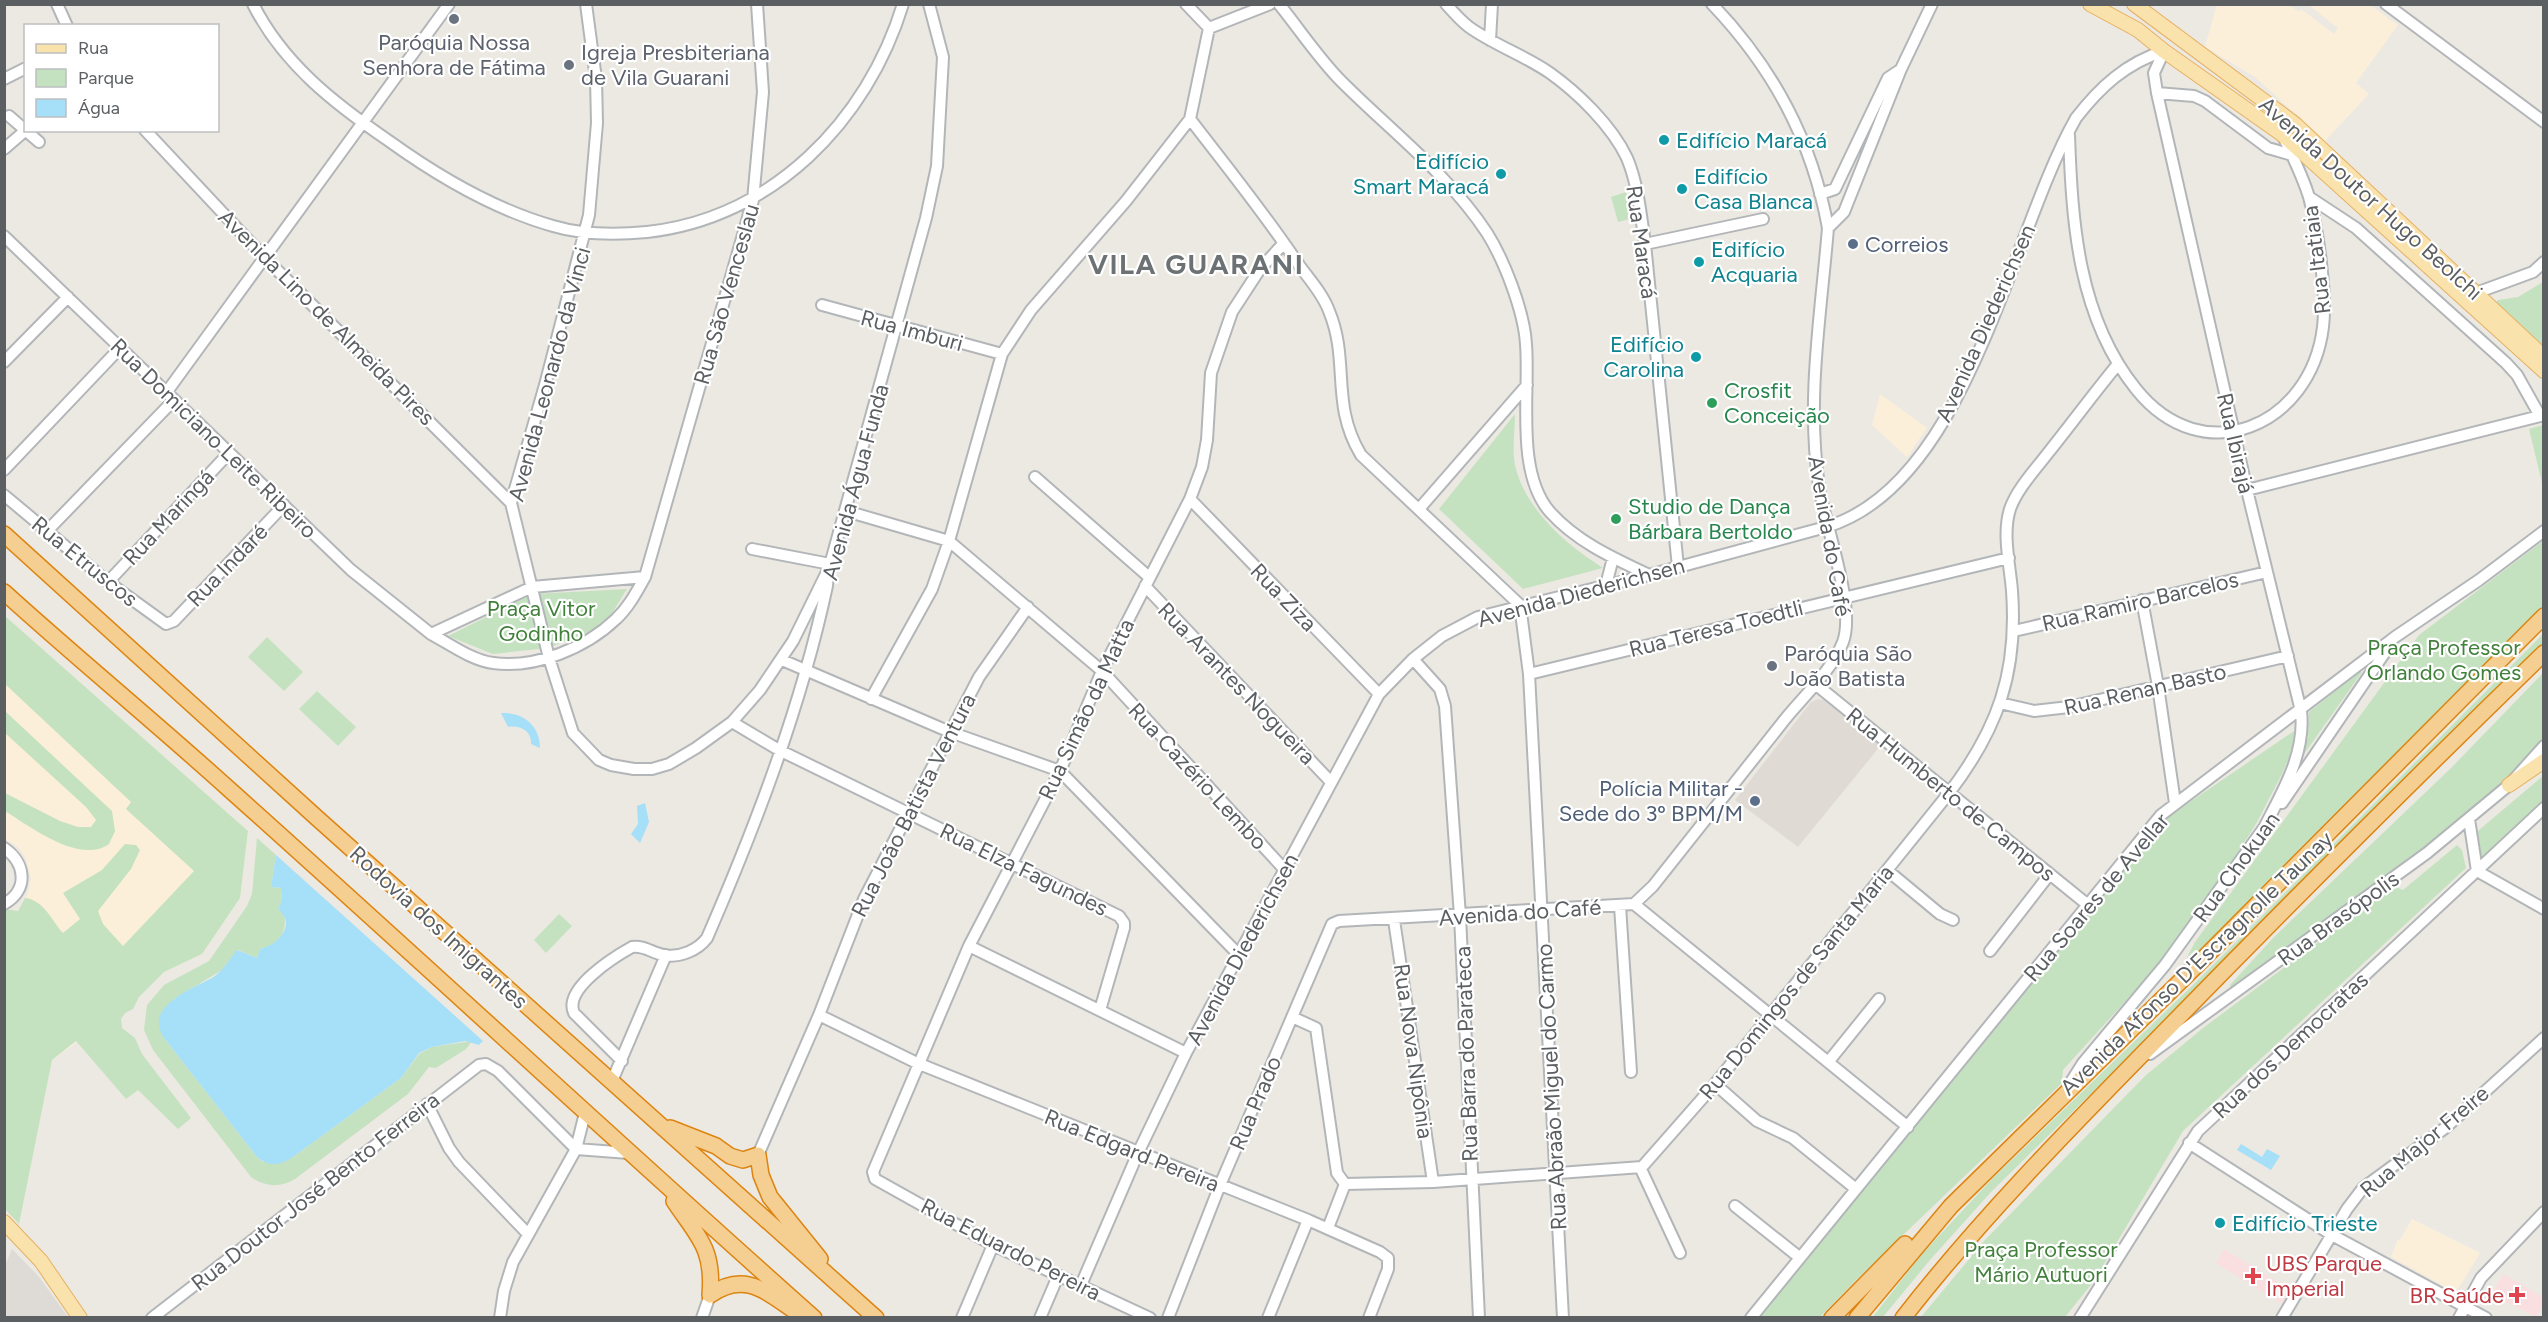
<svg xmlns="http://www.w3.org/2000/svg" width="2548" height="1322" font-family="Figtree,sans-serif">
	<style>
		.commercial { fill: #fbefd9 }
		.industrial { fill: #dedbd7 }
		.education { fill: #dfdad4 }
		.medical { fill: #f9dfe0 }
		.green { fill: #c5e2c0 }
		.water { fill: #a6dff8 }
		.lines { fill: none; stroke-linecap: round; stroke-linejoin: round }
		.minor-casing { stroke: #b3b6b9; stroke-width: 14 }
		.major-casing { stroke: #e6b062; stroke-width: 16 }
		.highway-casing { stroke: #dd8411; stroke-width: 18 }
		.minor { stroke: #fff; stroke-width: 10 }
		.major { stroke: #f9e2ab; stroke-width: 14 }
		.highway { stroke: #f4cf91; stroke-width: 15 }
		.worship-dot { fill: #6b7280; stroke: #fff; stroke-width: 2 }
		.culture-dot { fill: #0f9aa8; stroke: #fff; stroke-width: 2 }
		.service-dot { fill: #5c6f8a; stroke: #fff; stroke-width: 2 }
		.leisure-dot { fill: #2e9e5b; stroke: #fff; stroke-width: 2 }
		.health-dot { fill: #e0444e; stroke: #fff; stroke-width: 2 }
		.labels { text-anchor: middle; stroke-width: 4.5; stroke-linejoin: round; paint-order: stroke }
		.worship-label { font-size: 22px; fill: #5b616d; stroke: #fff; text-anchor: start }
		.culture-label { font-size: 22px; fill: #0d838f; stroke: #fff; text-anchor: start }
		.street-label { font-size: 22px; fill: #5b5f62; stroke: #fff }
		.service-label { font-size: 22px; fill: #4e5e75; stroke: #fff; text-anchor: start }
		.leisure-label { font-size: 22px; fill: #27864d; stroke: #fff; text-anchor: start }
		.park-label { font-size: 22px; fill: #41813b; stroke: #fff }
		.health-label { font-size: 22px; fill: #be3a42; stroke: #fff; text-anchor: start }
		.district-label { font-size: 28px; font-weight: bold; letter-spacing: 1.5px; fill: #6c7174; stroke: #fff }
	</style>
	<rect width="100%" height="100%" fill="#ece9e2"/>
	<path class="commercial" d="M2217 4 2288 5 2300 12 2301 9 2334 34 2338 28 2311 7 2312 5H2370L2398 25 2356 83 2369 94 2325 141 2255 77 2205 47Z
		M1880 394 1927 428 1907 457 1872 425Z
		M4 615 248 831 240 898 202 954 164 972 114 1015 52 1060 18 911 28 893 31 879 26 859 18 847 5 839Z
		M2412 1219 2480 1253 2458 1289 2453 1291 2391 1257 2398 1239 2400 1240Z"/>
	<path class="industrial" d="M12 1249 39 1277 68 1317H5L4 1268Z"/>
	<path class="education" d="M1818 699 1824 700 1881 745 1798 847 1735 800 1811 702Z"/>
	<path class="medical" d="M2224 1249 2291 1290 2283 1304 2216 1263Z
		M2504 1274 2543 1297V1305L2536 1317 2491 1294Z"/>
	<path class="green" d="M1626 192 1634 218 1618 222 1611 197Z
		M2543 282V346L2542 347 2495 304 2498 300 2518 297Z
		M1515 414C1515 430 1512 449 1515 465 1525 510 1567 545 1603 568L1523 589 1439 509Z
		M2543 425H2544L2543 487 2529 429Z
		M2543 541V606L2462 691 2189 963 2183 965 2195 942 2419 635Z
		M627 589 604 626 548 648 493 654 448 636 533 594Z
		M4 615 248 831 240 898 202 954 164 972 139 997 133 1009 125 1013 121 1019 122 1028 135 1038 142 1054 191 1118 178 1129 138 1090 126 1099 76 1041 52 1060 19 1224 4 1208 5 909 18 911 25 898C44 900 52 921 63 933L80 919 63 893 102 870 125 844 136 845 140 850 131 869 98 911 103 924 123 946 194 871 126 809 131 802 5 684Z
		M2543 634V649L1992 1191 1930 1260 1883 1317 1872 1318 1921 1255 1993 1178 2192 986Z
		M267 637 303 672 284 691 248 657Z
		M2359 672H2362L2360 675 2297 764 2308 737 2309 712Z
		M2543 673V740L2482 803 2449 831 2231 990 2230 985 2274 937 2450 769Z
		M317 691 356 727 338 746 299 709Z
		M5 711 112 811 115 831 109 844C80 865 29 826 5 811V793L60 821 78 827H91L96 820 86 807 5 733Z
		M2294 731 2293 748 2282 774 2256 824 2233 860 2152 972 2063 1070 2062 1083 1856 1280 1820 1317 1759 1318 2165 819Z
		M2543 776V805L2481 863 2475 836 2479 830Z
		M257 838 276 855 271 887 281 888 282 901 278 909 284 914C288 932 278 945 260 949L257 958 238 950 222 970 174 999 164 1038 257 1157 263 1162 293 1157 401 1078 419 1054 432 1047 472 1041 466 1049 436 1068 429 1067 408 1094 295 1179C280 1188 265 1187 251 1177L153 1050 144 1030 147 1005 164 985 209 961 247 906 252 894Z
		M2457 845 2462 850 2466 868 2183 1131 2094 1281 2065 1317H1921L1985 1240 2145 1076 2203 1028 2394 886 2403 890Z
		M559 914 572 926 546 953 534 940Z"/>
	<path class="water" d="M501 713C523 712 540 725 540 748L531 744C532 731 520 725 508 727Z
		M645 803 649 822 640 843 631 834 638 824 637 806Z
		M276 855 483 1041 479 1045 465 1041 432 1047 419 1053 401 1078 293 1157C280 1165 270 1168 257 1157L164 1038C143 1007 191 989 212 978 223 971 229 960 237 950L257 958 260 949C278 945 297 924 278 909L282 900 281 888 271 887Z
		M2241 1144 2262 1157 2267 1149 2280 1156 2271 1170 2237 1150Z"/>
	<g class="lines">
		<g class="minor-casing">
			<path id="minor" d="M57 4 67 26
				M253 4C283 64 335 104 389 141 439 177 493 209 553 226 583 235 616 235 647 232 772 218 867 122 903 4
				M586 4 596 79 597 123 589 215 545 385 511 503 549 658 573 733 599 760 611 765 634 769H652L669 764 696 748 732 722 760 690 793 641 827 572
				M1186 4 1209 28 1270 4
				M1279 4C1300 30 1319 59 1342 82 1391 131 1449 175 1487 233 1504 260 1524 311 1526 344 1530 393 1515 472 1550 512 1577 542 1613 558 1649 575
				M1446 4C1453 12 1461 21 1469 27 1494 45 1524 55 1550 73 1578 93 1612 126 1627 158 1638 184 1641 216 1645 244L1678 567
				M2386 4 2544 122
				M1490 40 1492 4
				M2164 51 2154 73 2157 93 2247 490 2301 711C2306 754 2282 792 2263 830
				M4 79 26 68
				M2157 93 2194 96 2205 101 2268 148 2292 155
				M9 116 39 142
				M1190 119C1227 167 1265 214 1299 265 1309 279 1323 294 1329 311 1350 361 1330 404 1361 455L1520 605 1529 674 1563 1318
				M145 130 264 257 511 503
				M2069 135C2072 223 2078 317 2136 389 2203 473 2311 426 2323 327 2327 294 2318 229 2309 197 2303 177 2293 157 2284 138
				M4 149 26 130
				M1820 194 1835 189 1888 78 1900 70
				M2309 197 2356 228 2506 363 2517 375 2540 416
				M1828 228 1844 212 1901 69 1932 4
				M4 236 351 570 431 634
				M1645 244 1763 219
				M2476 293 2533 272 2544 262
				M822 305 1002 354
				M4 362 68 297
				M166 393 449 4
				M4 470 120 348
				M1035 477 1149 577
				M2247 490 2544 415
				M4 495 108 582 166 624 174 621 284 505
				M1190 499 1379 694
				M1419 509 1527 385
				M846 511 949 541 1102 671 1284 869
				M47 531 173 401
				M752 549 830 564
				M645 577 753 200 763 92 757 4
				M645 577C637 591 629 607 616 619 586 648 535 669 493 663 471 660 450 644 431 634L532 587Z
				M108 582 229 453
				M1606 585 1613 558
				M1145 586 1330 781
				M2142 600 2158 686 2175 803
				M2014 631 2267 572
				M1413 659 1440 689 1445 706 1460 916 1479 1318
				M782 660 950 732 1060 771 1239 955
				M1529 674 2009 558
				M1814 683 2088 905
				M871 699 932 589 949 541 1002 354 1031 310 1126 201 1190 119 1209 28
				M2000 703 2034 711 2069 707 2288 656
				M732 722 779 750 1119 916 1124 923V928L1100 1010
				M2282 803 2390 645
				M2469 819 2477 871 2544 909
				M4 848C26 863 29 890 4 904
				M1887 870 1940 914 1953 920
				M1634 904 1908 1127
				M1620 906 1631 1072
				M1394 920 1433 1182
				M969 946 1186 1053
				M1990 951 2049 875
				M819 1015 917 1063 1308 1220 1380 1252 1388 1258V1269L1369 1318
				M1292 1017 1316 1028 1337 1173 1345 1184 1433 1182 1642 1167 1715 1084 1949 793C1998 729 2018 672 2012 591 2010 565 2002 534 2010 509 2017 489 2035 470 2048 453 2072 423 2094 393 2118 364
				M2150 1054 2427 853 2509 785 2544 746
				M622 1061 574 1013C563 989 614 957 632 947 644 945 652 953 664 955 680 958 698 950 707 938 756 825 801 707 827 586L828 572 926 218 937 166 943 57 929 4
				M1829 1061 1879 999
				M612 1081 666 955
				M1715 1084 1757 1121 1793 1138 1856 1189
				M2069 1085 2083 1063 2165 965 2266 825
				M427 1104 449 1148 459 1162 527 1233
				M2189 1143 2332 1235 2486 1318
				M758 1155 819 1015 864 899 979 677 1028 607
				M1640 1167 1680 1253
				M1735 1206 1799 1257
				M1328 1228 1345 1184
				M1081 1285 1138 1153 1186 1053 1379 694 1413 659 1442 636 1478 617 1649 575 1826 527C1968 485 2010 234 2076 118 2100 87 2126 63 2164 51
				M152 1318 479 1065 486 1064 498 1071 576 1149 629 1153
				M500 1318 504 1291 513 1262 576 1149 585 1113
				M702 1318 710 1295
				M962 1318 993 1245
				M1040 1318 1058 1276
				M1150 1318 993 1245 875 1179 873 1172 969 946 1060 771 1102 671 1190 499 1202 467 1207 440 1211 373 1232 312 1260 269 1284 243
				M1168 1318 1220 1185 1332 924 1339 921 1634 904 1653 886C1698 830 1742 774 1786 718 1805 695 1832 670 1843 642 1856 607 1825 526 1819 486 1806 399 1821 314 1828 228 1812 140 1773 68 1712 4
				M1268 1318 1308 1220
				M1751 1318 2161 815 2395 637 2479 580 2544 531
				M2080 1318 2198 1131 2544 808
				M2282 1318 2347 1209 2363 1188 2445 1128 2544 1038
				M2459 1318 2481 1278 2544 1212"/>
		</g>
		<g class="major-casing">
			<path id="major" d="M2090 4 2138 30 2164 51 2283 135 2544 371
				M2134 4 2295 124 2544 357
				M2509 785 2544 761
				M4 1222 41 1261 80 1318"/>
		</g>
		<g class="highway-casing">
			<path id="highway" d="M4 534 317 818 876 1318
				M4 592C79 660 156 723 230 790 426 965 618 1144 814 1318
				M670 1128 716 1146 730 1156 743 1160 758 1155 761 1175 770 1197 820 1259
				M674 1201C698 1237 714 1248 710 1295
				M710 1295C746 1270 767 1293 798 1313
				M1832 1318 1905 1244
				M1857 1318 1951 1206 2197 965 2544 616
				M1903 1318C1984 1214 2077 1121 2169 1027 2292 901 2417 776 2544 653"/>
		</g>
		<use href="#minor" class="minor"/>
		<use href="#major" class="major"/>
		<use href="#highway" class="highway"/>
	</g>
	<g class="worship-dot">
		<circle cx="454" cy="19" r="6"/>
		<circle cx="569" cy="65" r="6"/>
		<circle cx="1772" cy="666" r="6"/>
	</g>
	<g class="culture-dot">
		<circle cx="1664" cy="140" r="6"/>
		<circle cx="1501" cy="174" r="6"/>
		<circle cx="1682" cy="189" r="6"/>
		<circle cx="1699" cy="262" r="6"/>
		<circle cx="1696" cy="357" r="6"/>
		<circle cx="2220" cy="1223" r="6"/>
	</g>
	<g class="service-dot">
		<circle cx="1853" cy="244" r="6"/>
		<circle cx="1755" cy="801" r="6"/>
	</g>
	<g class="leisure-dot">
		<circle cx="1712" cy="403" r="6"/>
		<circle cx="1616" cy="519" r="6"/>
	</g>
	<g class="health-dot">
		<path d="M2250 1267h6v6h6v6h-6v6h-6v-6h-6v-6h6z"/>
		<path d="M2514 1286h6v6h6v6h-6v6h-6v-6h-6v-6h6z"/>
	</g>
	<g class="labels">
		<g class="worship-label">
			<text x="454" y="50" text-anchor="middle">Paróquia Nossa<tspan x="454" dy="25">Senhora de Fátima</tspan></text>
			<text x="581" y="60">Igreja Presbiteriana<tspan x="581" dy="25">de Vila Guarani</tspan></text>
			<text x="1784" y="661">Paróquia São<tspan x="1784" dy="25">João Batista</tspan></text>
		</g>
		<g class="culture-label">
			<text x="1676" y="148">Edifício Maracá</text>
			<text x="1489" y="169" text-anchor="end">Edifício<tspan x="1489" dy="25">Smart Maracá</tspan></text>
			<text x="1694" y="184">Edifício<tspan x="1694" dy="25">Casa Blanca</tspan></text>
			<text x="1711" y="257">Edifício<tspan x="1711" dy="25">Acquaria</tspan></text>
			<text x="1684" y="352" text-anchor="end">Edifício<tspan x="1684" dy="25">Carolina</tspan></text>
			<text x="2232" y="1231">Edifício Trieste</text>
		</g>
		<g class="street-label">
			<text transform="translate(2371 198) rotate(42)" y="8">Avenida Doutor Hugo Beolchi</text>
			<text transform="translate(1642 242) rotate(82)" y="8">Rua Maracá</text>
			<text transform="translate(2316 260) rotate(-97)" y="8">Rua Itatiaia</text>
			<text transform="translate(726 294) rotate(-74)" y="8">Rua São Venceslau</text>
			<text transform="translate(327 317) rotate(45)" y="8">Avenida Lino de Almeida Pires</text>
			<text transform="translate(1985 323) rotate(-66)" y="8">Avenida Diederichsen</text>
			<text transform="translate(912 330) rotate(15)" y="8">Rua Imburi</text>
			<text transform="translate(549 374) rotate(-75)" y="8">Avenida Leonardo da Vinci</text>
			<text transform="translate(214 438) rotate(44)" y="8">Rua Domiciano Leite Ribeiro</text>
			<text transform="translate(2236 443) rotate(77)" y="8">Rua Ibirajá</text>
			<text transform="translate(855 482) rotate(-75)" y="8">Avenida Água Funda</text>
			<text transform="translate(168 517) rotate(-47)" y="8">Rua Maringá</text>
			<text transform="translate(1830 536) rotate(80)" y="8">Avenida do Café</text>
			<text transform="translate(85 561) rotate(39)" y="8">Rua Etruscos</text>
			<text transform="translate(227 565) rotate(-46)" y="8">Rua Indaré</text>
			<text transform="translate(1581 592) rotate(-15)" y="8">Avenida Diederichsen</text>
			<text transform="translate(1284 597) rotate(46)" y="8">Rua Ziza</text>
			<text transform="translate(2140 601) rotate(-13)" y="8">Rua Ramiro Barcelos</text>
			<text transform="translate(1716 628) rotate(-14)" y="8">Rua Teresa Toedtli</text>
			<text transform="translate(1237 683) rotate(46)" y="8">Rua Arantes Nogueira</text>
			<text transform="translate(2145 689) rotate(-13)" y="8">Rua Renan Basto</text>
			<text transform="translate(1086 709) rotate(-65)" y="8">Rua Simão da Matta</text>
			<text transform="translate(1198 776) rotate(47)" y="8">Rua Cazério Lembo</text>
			<text transform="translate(1951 794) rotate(39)" y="8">Rua Humberto de Campos</text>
			<text transform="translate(913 805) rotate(-63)" y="8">Rua João Batista Ventura</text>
			<text transform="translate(2236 867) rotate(-54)" y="8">Rua Chokuan</text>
			<text transform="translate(1024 869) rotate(26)" y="8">Rua Elza Fagundes</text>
			<text transform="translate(2096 897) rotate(-50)" y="8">Rua Soares de Avellar</text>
			<text transform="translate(1520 912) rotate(-4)" y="8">Avenida do Café</text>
			<text transform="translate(2338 918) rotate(-36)" y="8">Rua Brasópolis</text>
			<text transform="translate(439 927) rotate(42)" y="8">Rodovia dos Imigrantes</text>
			<text transform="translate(1242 949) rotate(-62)" y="8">Avenida Diederichsen</text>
			<text transform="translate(2196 963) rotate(-44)" y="8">Avenida Afonso D'Escragnolle Taunay</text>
			<text transform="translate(1796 982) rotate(-51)" y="8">Rua Domingos de Santa Maria</text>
			<text transform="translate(2290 1045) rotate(-43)" y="8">Rua dos Democratas</text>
			<text transform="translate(1414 1051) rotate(82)" y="8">Rua Nova Nipônia</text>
			<text transform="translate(1466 1054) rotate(-92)" y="8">Rua Barra do Parateca</text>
			<text transform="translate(1551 1087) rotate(-93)" y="8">Rua Abraão Miguel do Carmo</text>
			<text transform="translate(1255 1103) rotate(-67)" y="8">Rua Prado</text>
			<text transform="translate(2424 1141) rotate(-40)" y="8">Rua Major Freire</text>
			<text transform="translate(1132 1150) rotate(22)" y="8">Rua Edgard Pereira</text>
			<text transform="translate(315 1191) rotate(-38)" y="8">Rua Doutor José Bento Ferreira</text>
			<text transform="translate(1011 1249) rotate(27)" y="8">Rua Eduardo Pereira</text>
		</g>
		<g class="service-label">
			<text x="1865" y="252">Correios</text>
			<text x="1743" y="796" text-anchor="end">Polícia Militar -<tspan x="1743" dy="25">Sede do 3º BPM/M</tspan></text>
		</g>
		<g class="leisure-label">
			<text x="1724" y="398">Crosfit<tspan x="1724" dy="25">Conceição</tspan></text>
			<text x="1628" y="514">Studio de Dança<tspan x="1628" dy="25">Bárbara Bertoldo</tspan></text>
		</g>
		<g class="park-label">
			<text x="541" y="616">Praça Vitor<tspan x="541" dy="25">Godinho</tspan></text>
			<text x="2444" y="655">Praça Professor<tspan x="2444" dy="25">Orlando Gomes</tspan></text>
			<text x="2041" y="1257">Praça Professor<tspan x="2041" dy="25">Mário Autuori</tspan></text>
		</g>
		<g class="health-label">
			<text x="2266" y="1271">UBS Parque<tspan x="2266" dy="25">Imperial</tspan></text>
			<text x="2504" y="1303" text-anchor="end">BR Saúde</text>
		</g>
		<g class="district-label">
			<text x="1196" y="274">VILA GUARANI</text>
		</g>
	</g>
	<rect width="2548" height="1322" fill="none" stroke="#5b5f62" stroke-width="12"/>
	<rect x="24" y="24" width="195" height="108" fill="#ffffff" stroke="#bdbfc0" stroke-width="1.5"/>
	<rect x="36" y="44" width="30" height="9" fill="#f9e2ab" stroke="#bdbfc0" stroke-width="1.5"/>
	<text x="78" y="54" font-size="18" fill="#5b5f62">Rua</text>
	<rect x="36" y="69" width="30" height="18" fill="#c5e2c0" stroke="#bdbfc0" stroke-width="1.5"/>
	<text x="78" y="84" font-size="18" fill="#5b5f62">Parque</text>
	<rect x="36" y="99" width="30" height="18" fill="#a6dff8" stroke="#bdbfc0" stroke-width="1.5"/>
	<text x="78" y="114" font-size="18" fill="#5b5f62">Água</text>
</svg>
